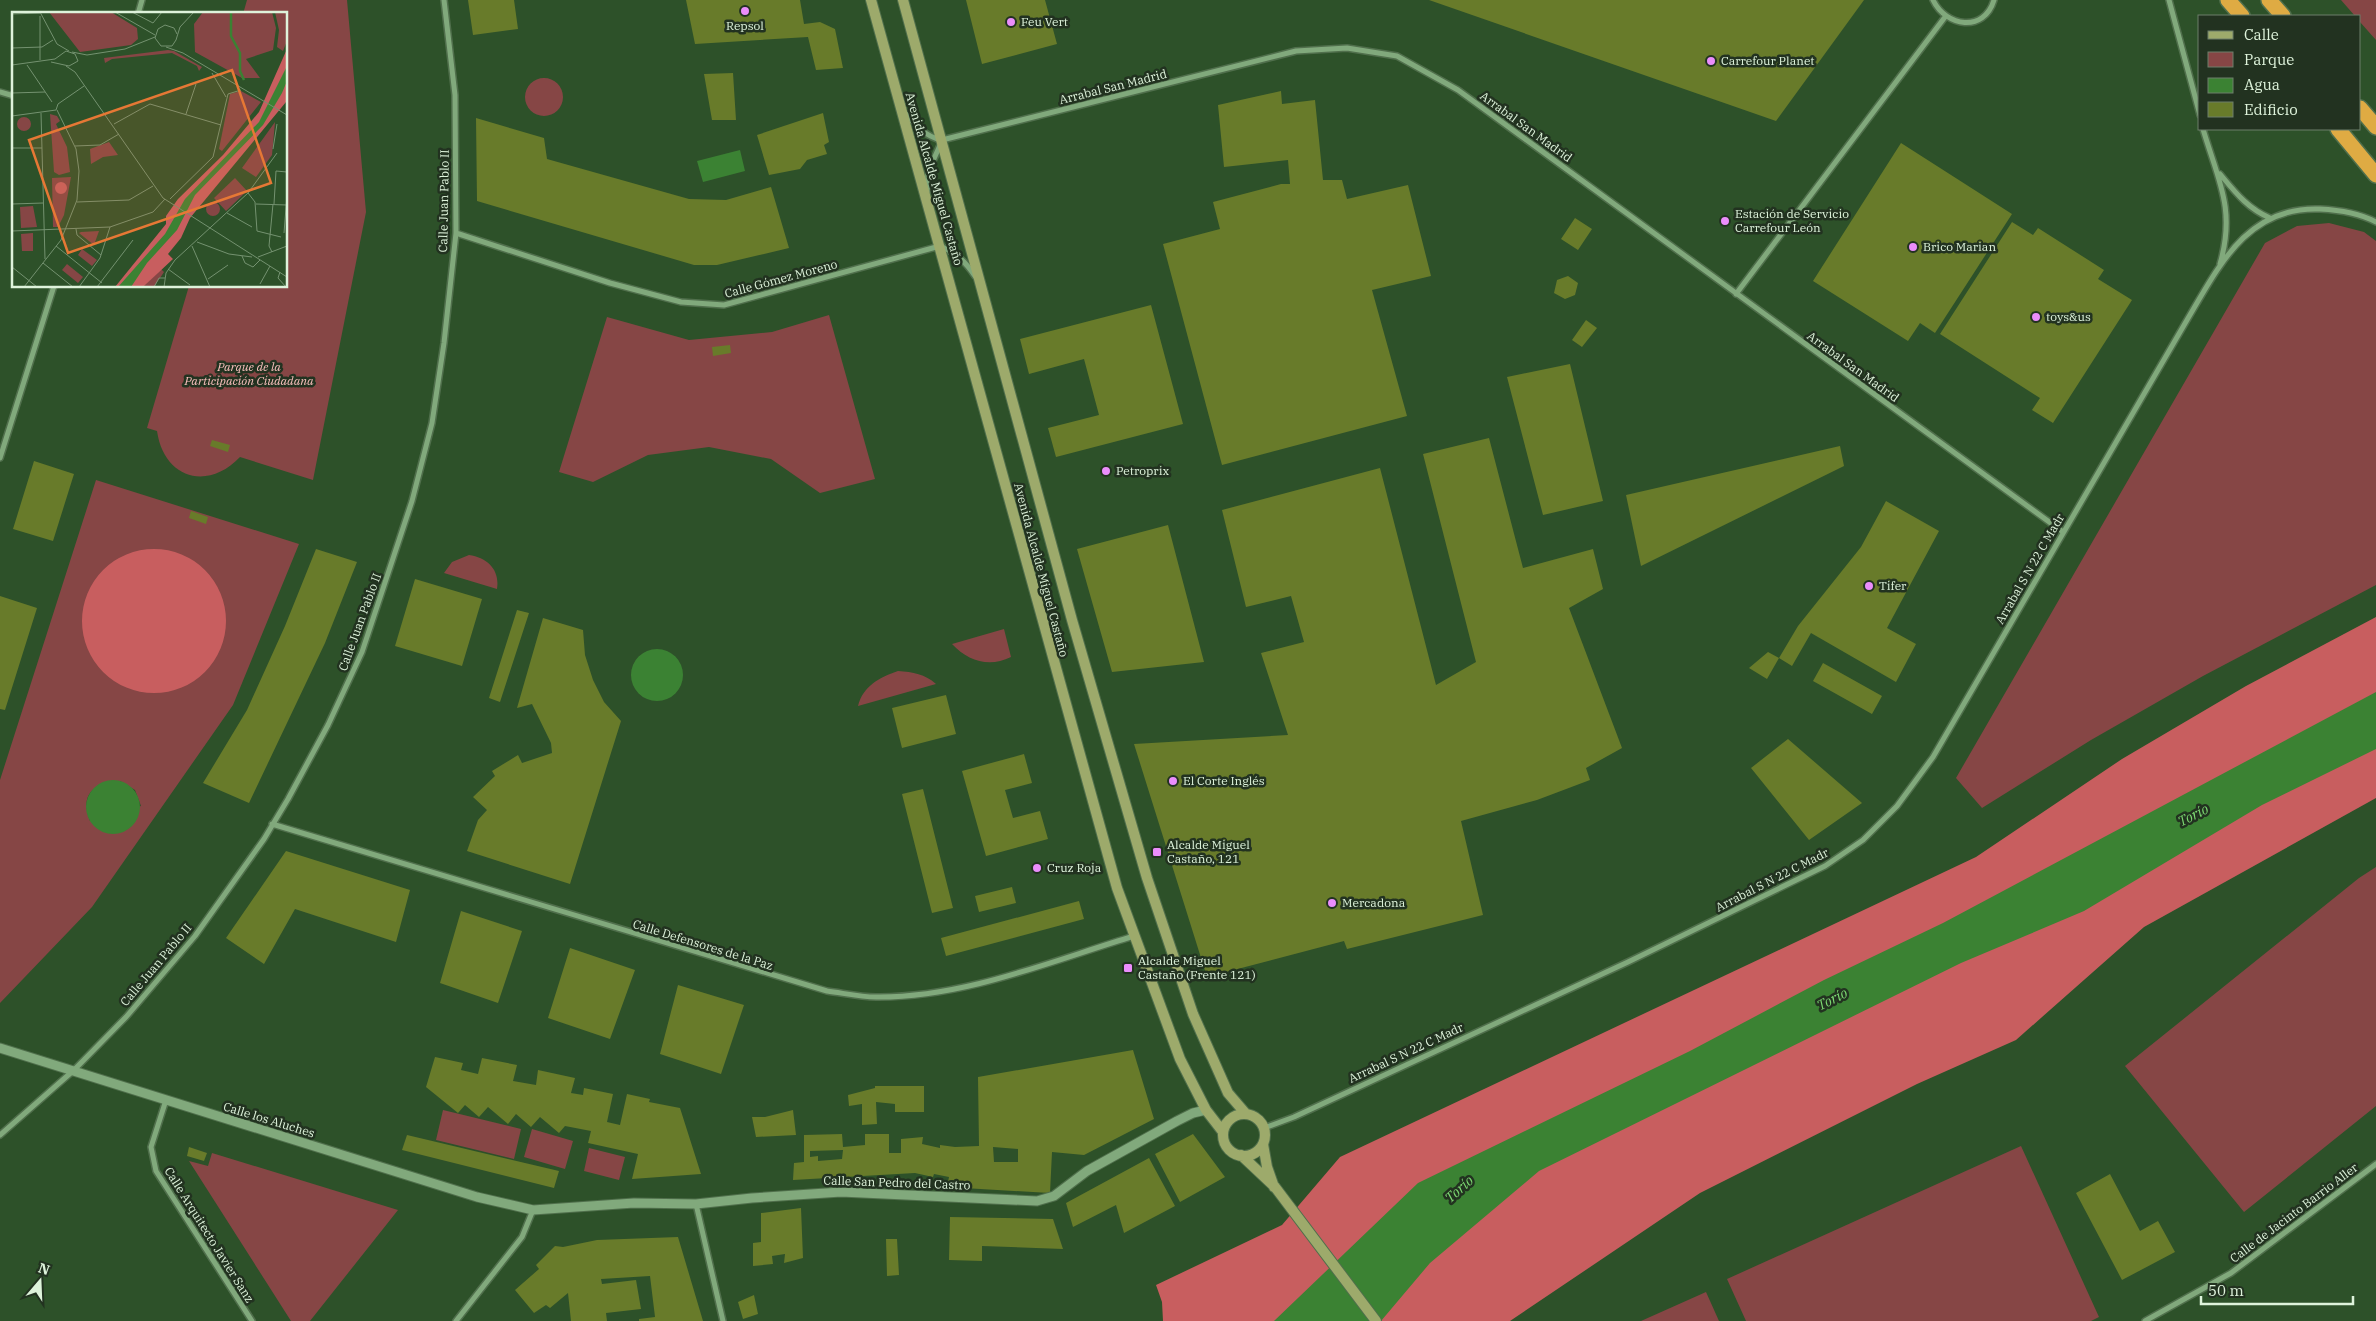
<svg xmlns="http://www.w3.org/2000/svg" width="2376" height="1321" font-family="'IBM Plex Serif',serif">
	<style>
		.green { fill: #864645; fill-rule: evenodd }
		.forest { fill: #c85e5f }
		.water { fill: #3b8233 }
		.building { fill: #687b2a; fill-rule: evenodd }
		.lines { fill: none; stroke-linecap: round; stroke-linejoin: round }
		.minor-casing { stroke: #506f4c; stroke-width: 8 }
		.tertiary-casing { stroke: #506f4c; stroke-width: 11 }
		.secondary-casing { stroke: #506f4c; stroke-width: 12 }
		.motorway-casing { stroke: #506f4c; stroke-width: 18 }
		.minor { stroke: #81a97c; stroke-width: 5 }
		.tertiary { stroke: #81a97c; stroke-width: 9 }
		.secondary { stroke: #9daa6b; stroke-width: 10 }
		.motorway { stroke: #dfab43; stroke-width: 15 }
		.poi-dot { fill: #eb8dfb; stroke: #223220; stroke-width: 2 }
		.labels { text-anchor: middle; stroke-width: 5; stroke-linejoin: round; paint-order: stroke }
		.poi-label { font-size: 12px; fill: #def3db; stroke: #223220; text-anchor: start }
		.street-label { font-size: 12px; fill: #def3db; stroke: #223220 }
		.park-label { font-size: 12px; font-style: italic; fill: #f8bfbc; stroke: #223220 }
		.water-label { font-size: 14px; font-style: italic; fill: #7dd972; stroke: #223220 }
		.inset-river { fill: none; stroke: #3b8233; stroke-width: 2.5 }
		.inset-road { fill: none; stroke: #749270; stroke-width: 1 }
		.view { fill: #e67835; fill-opacity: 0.15; stroke: #e67835; stroke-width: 2.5 }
		.inset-edge { fill: none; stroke: #def3db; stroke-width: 2.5 }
	</style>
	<rect width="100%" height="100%" fill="#2d5129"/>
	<path class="green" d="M247 0H347L366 212 313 480 240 457C208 491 164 479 157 431L147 428 189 286H286V14H243Z
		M2341 0H2376V40L2360 22V16H2355Z
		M525 97a19 19 0 1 1 38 0a19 19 0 1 1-38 0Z
		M2329 223 2364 232 2376 241V585L2203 676 2091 740 1982 808 1956 778 2265 243 2297 226Z
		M829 315 875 479 820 493 771 459 709 447 648 455 593 482 559 472 607 317 689 340 772 332Z
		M96 480 299 544 233 705 92 907 0 1003V780ZM120 781 135 790 141 806 90 821C79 793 95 783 120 781Z
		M469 555C488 558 500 570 497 589L444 573 452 562Z
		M1004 629 1011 657C989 668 968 661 952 644Z
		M898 671C913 672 925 674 936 684L858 706C863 686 880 677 898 671Z
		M2376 867V1106L2244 1212 2125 1066 2359 878Z
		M443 1110 521 1129 514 1159 436 1140Z
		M532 1129 573 1141 565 1169 524 1157Z
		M2021 1146 2099 1317 2091 1321H1746L1727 1279Z
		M589 1148 625 1157 619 1180 584 1171Z
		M212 1153 398 1210 310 1321H291L189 1161 208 1166Z
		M1706 1292 1719 1321H1641Z"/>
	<path class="forest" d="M82 621a72 72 0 1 1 144 0a72 72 0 1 1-144 0Z
		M2376 617V798L2144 927 2016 1040 1917 1084 1700 1193 1510 1321H1163L1162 1302 1156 1285 1282 1225 1340 1157 1976 857 2122 759 2246 686Z"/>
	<path class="water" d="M740 150 745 171 703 182 697 161Z
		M631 675a26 26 0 1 1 52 0a26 26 0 1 1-52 0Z
		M2376 692V749L2262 805 2084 911 1961 963 1539 1171 1430 1263 1381 1321H1274L1418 1183 1690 1051 1824 980 1943 923Z
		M86 807a27 27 0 1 1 54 0a27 27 0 1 1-54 0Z"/>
	<path class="building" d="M468 0H514L518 29 473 35Z
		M686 0H800L804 24 820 22 835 29 843 68 816 70 808 37 695 44Z
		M966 0H1045L1057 44 982 64Z
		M1429 0H1864L1776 121Z
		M733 73 736 120H712L704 74Z
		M1281 91 1282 104 1315 100 1323 180H1342L1347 199 1408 185 1431 276 1372 290 1407 416 1222 465 1163 244 1220 229 1213 202 1281 184H1290L1288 160 1224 167 1218 105Z
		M823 113 829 142 824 145 827 154 807 160 800 169 769 175 757 135Z
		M476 118 544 138 547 159 689 199 726 200 771 187 789 248 717 265H694L477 201Z
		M1901 143 2012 214 1935 333 1920 323 1908 341 1813 281Z
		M1575 218 1592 229 1578 250 1561 239Z
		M2012 222 2033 235 2038 228 2104 270 2098 279 2132 300 2053 423 2032 410 2040 398 1940 334Z
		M1568 276 1578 283 1575 295 1565 299 1554 293 1557 280Z
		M1151 305 1183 424 1056 457 1048 428 1099 415 1084 359 1029 374 1020 339Z
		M1586 320 1597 328 1582 347 1572 340Z
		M730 345 731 353 713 356 712 347Z
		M1570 364 1603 501 1543 515 1507 377Z
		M1489 438 1523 568 1593 549 1603 589 1569 608 1622 748 1586 768 1590 780 1537 800 1461 821 1483 915 1347 949 1344 941 1207 977 1134 744 1288 735 1261 653 1304 642 1291 596 1246 607 1222 510 1380 468 1436 685 1476 662 1423 454Z
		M212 440 230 445 228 452 210 446Z
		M1840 446 1844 466 1641 566 1626 495Z
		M34 461 74 474 53 541 13 529Z
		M1886 501 1939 531 1887 628 1916 644 1896 682 1811 633 1792 666 1779 658 1798 626 1861 547Z
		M191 511 208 517 206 524 189 518Z
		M1168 525 1204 662 1112 672 1077 549Z
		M316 549 357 562 325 643 249 803 203 783 247 710 285 626Z
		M415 579 482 599 462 666 395 646Z
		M0 596 37 608 5 710 0 709Z
		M517 610 529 613 500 702 489 698Z
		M543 618 583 630 585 655 593 680 604 702 621 721 570 884 467 851 478 820 487 810 473 797 495 776 492 771 518 755 522 763 552 753 551 743 532 704 517 708Z
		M1768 652 1779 658 1767 679 1749 668Z
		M1823 663 1882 696 1872 714 1813 681Z
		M946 695 956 734 902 748 892 708Z
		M1788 739 1862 803 1809 840 1751 768Z
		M1024 754 1032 783 1005 790 1013 818 1040 811 1048 839 986 856 962 771Z
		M923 789 953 908 932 913 902 794Z
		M286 851 410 890 396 942 295 909 264 964 226 938Z
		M1012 887 1016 903 979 912 975 896Z
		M1079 901 1084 919 946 956 941 938Z
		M461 911 522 931 498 1003 440 983Z
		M570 948 635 970 610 1039 548 1018Z
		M678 985 744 1005 721 1074 660 1054Z
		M1133 1050 1154 1119 1084 1155 1052 1152 1050 1193 947 1187 949 1177 934 1174 933 1177 915 1173 793 1180 794 1163 804 1162V1135L842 1134 843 1147 865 1145V1134H889V1153H901V1139L923 1137 922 1144 940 1148V1145L955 1147 979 1146 978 1077ZM993 1147 1018 1149V1162H994ZM843 1150 842 1159 818 1161V1156L810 1157V1151Z
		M435 1057 463 1063 461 1070 478 1074 482 1058 517 1065 513 1081 536 1085 538 1070 575 1078 571 1093 583 1095 584 1088 613 1094 607 1122 620 1125 627 1094 650 1099 649 1102 680 1108 701 1174 632 1179 638 1154 588 1143 591 1131 565 1126 559 1133 540 1117 531 1127 516 1114 508 1124 488 1107 479 1117 465 1105 458 1113 426 1087Z
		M875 1086H924V1112H895V1104L876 1102 877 1124 862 1125V1104L849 1106 848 1095 875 1088Z
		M793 1110 796 1135 756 1137 752 1117H765Z
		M1193 1134 1225 1177 1180 1202 1155 1154Z
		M407 1135 559 1171 554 1188 402 1150Z
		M189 1147 207 1153 204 1161 187 1156Z
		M1149 1158 1175 1206 1124 1233 1116 1205 1073 1227 1066 1203Z
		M2110 1174 2140 1231 2158 1221 2175 1252 2122 1280 2076 1193Z
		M801 1208 803 1258 784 1263 785 1254 772 1256 773 1264 753 1266V1243L761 1242V1213Z
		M950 1217 1053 1219 1063 1249 982 1246V1261L949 1260Z
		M678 1237 703 1321H639V1319L655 1317 650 1276 601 1279 602 1284 636 1280 641 1309 606 1313 607 1321H571L568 1293 550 1308 546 1305 534 1313 515 1290 539 1269 536 1265 555 1246 563 1247 597 1240Z
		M886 1239H897L899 1275 887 1276Z
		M754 1295 758 1314 743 1319 738 1302Z"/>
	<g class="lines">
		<g class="minor-casing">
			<path id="minor" d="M1933 0C1946 27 1984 33 1994 0
				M2169 0 2200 115
				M138 14 142 0
				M0 92 14 96
				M905 113C916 126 925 136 941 140
				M2203 129C2218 180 2236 209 2220 264
				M942 140 1296 51 1347 48 1397 56 1458 90 2063 532
				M2220 174C2235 192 2248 209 2270 218
				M927 192 928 172 941 143
				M456 233 610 283 681 302 724 305 940 246C956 253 965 261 975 276
				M1736 294 1945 17
				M0 458 54 286
				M272 824 827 991C843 993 860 997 876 997 964 998 1051 961 1134 936
				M166 1100 151 1147 156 1171 252 1321
				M1264 1128 1294 1117 1628 962 1825 866 1863 840 1897 806 1933 757 2187 320C2219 266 2247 206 2320 209 2340 210 2359 213 2376 222
				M0 1135 74 1070 126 1017 195 936 264 839 288 799 328 725 362 652 412 501 432 423 444 343 456 233 455 95 444 0
				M696 1204 723 1321
				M456 1321 522 1237 533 1210
				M2145 1321 2231 1273 2376 1164"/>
		</g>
		<g class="tertiary-casing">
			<path id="tertiary" d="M0 1048 477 1197 533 1210 634 1203 696 1204 752 1198 841 1192 1037 1201 1054 1196 1087 1171 1177 1121 1193 1113 1206 1110"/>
		</g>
		<g class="secondary-casing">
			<path id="secondary" d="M871 0 1117 888 1180 1059 1206 1110 1223 1132
				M903 0 1072 620 1147 878 1193 1014 1228 1093 1246 1114
				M1223 1135a21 21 0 1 1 42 0a21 21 0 1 1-42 0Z
				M1263 1144 1267 1167 1274 1187
				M1241 1155 1275 1187 1376 1321"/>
		</g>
		<g class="motorway-casing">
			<path id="motorway" d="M2228 0 2242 16
				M2269 0 2283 16
				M2360 108 2376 127
				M2338 129 2376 175"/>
		</g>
		<use href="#minor" class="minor"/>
		<use href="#tertiary" class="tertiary"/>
		<use href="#secondary" class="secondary"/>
		<use href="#motorway" class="motorway"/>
	</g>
	<g class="poi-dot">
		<circle cx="745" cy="11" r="5"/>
		<circle cx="1011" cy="22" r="5"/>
		<circle cx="1711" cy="61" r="5"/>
		<circle cx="1725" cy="221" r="5"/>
		<circle cx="1913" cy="247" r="5"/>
		<circle cx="2036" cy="317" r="5"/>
		<circle cx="1106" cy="471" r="5"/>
		<circle cx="1869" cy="586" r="5"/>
		<circle cx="1173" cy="781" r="5"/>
		<rect x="1152" y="847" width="10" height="10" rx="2.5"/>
		<circle cx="1037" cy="868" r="5"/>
		<circle cx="1332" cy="903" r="5"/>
		<rect x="1123" y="963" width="10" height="10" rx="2.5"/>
	</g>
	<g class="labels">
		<g class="poi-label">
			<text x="1021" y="26">Feu Vert</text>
			<text x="745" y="30" text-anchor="middle">Repsol</text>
			<text x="1721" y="65">Carrefour Planet</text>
			<text x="1735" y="218">Estación de Servicio<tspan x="1735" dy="14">Carrefour León</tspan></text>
			<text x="1923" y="251">Brico Marian</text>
			<text x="2046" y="321">toys&amp;us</text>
			<text x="1116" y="475">Petroprix</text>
			<text x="1879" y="590">Tifer</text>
			<text x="1183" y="785">El Corte Inglés</text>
			<text x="1167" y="849">Alcalde Miguel<tspan x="1167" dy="14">Castaño, 121</tspan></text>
			<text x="1047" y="872">Cruz Roja</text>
			<text x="1342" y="907">Mercadona</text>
			<text x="1138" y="965">Alcalde Miguel<tspan x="1138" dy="14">Castaño (Frente 121)</tspan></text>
		</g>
		<g class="street-label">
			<text transform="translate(1113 87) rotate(-14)" y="4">Arrabal San Madrid</text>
			<text transform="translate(1526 127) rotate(36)" y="4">Arrabal San Madrid</text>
			<text transform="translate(934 179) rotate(74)" y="4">Avenida Alcalde Miguel Castaño</text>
			<text transform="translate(444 201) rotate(-89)" y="4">Calle Juan Pablo II</text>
			<text transform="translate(781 279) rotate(-15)" y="4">Calle Gómez Moreno</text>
			<text transform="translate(1853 367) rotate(36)" y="4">Arrabal San Madrid</text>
			<text transform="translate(2030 569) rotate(-60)" y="4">Arrabal S N 22 C Madr</text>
			<text transform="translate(1041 570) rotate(75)" y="4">Avenida Alcalde Miguel Castaño</text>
			<text transform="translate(360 622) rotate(-70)" y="4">Calle Juan Pablo II</text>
			<text transform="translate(1772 880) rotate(-27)" y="4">Arrabal S N 22 C Madr</text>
			<text transform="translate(703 945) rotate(17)" y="4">Calle Defensores de la Paz</text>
			<text transform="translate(156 965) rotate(-50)" y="4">Calle Juan Pablo II</text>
			<text transform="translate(1406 1053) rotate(-25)" y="4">Arrabal S N 22 C Madr</text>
			<text transform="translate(269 1120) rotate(17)" y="4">Calle los Aluches</text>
			<text transform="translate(897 1183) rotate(2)" y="4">Calle San Pedro del Castro</text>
			<text transform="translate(2294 1213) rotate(-37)" y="4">Calle de Jacinto Barrio Aller</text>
			<text transform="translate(209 1235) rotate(58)" y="4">Calle Arquitecto Javier Sanz</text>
		</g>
		<g class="park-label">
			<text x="249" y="371">Parque de la<tspan x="249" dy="14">Participación Ciudadana</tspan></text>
		</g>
		<g class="water-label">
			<text transform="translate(2193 815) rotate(-27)" y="5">Torío</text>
			<text transform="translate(1832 999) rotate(-27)" y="5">Torío</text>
			<text transform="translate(1459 1189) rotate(-42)" y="5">Torío</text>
		</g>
	</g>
	<g transform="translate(12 12)">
		<rect width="275" height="275" fill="#2d5129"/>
		<path d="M37 0H99L125 16 126 27 119 33 68 40ZM191 0H260L264 16 261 38 234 47 248 66H230L183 40 182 12ZM263 0H275V29L271 39 265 35 267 18ZM156 38 162 39 190 55 187 59 185 54 160 41 100 47 93 51 92 46ZM229 79 249 90 210 139 207 137 218 82ZM38 102 45 104 48 109 44 112 55 135 58 160 47 163 42 160ZM5 112a7 7 0 1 1 14 0a7 7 0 1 1-14 0ZM263 110 260 143 244 165 230 156ZM97 130 106 143 91 145 79 152 78 137ZM59 165 52 203 46 215H41L40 166ZM223 166 235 179 214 199 202 186ZM194 197a7 7 0 1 1 14 0a7 7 0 1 1-14 0ZM21 194 25 215 9 216 8 195ZM87 219 82 233 67 221 69 220ZM21 221V239H10L9 222ZM70 237 85 248 80 254 66 243ZM55 252 71 265 66 271 50 258ZM149 257 152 260 142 275H131Z" fill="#864645"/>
		<path d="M275 37 274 90 178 206 169 226 156 242 161 247 131 275H103L154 212V204L166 187 211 143 247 100ZM43 176a6 6 0 1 1 12 0a6 6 0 1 1-12 0Z" fill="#c85e5f"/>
		<path d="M275 54V69L270 81 251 113 183 183 165 218 135 251 119 275H106L153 222 173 187 247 110Z" fill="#3b8233"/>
		<path class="inset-river" d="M219 0V24L228 41V59L232 68"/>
		<path class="inset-road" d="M28 0 45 32 57 39M103 0 143 23M120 0 141 11 150 0M0 2 28 1M165 22 162 16 153 13 146 17 143 26 149 34H160L164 28 168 15 182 0M154 35 171 41 275 103M0 36 30 35 41 28M60 40 75 43 113 37 143 25M28 48V4M39 50 57 54 66 49M0 53 43 47 54 39 63 42 66 49M15 53 40 90M54 54 63 60 151 186 275 265M200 61 214 85M0 81 33 80M46 92 72 74M29 101 33 247M174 102 184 72M0 104 44 98 46 92M102 112 138 92 209 113M63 134 88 133 107 122M0 136H30M261 137 265 112M236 181 243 190 245 219 269 225M158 187 201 145 216 82 229 78M65 190 117 188 141 174M0 192 31 191M244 192 275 193M262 192 264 159 275 160M215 201 240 215M64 217 65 223 89 243M0 219 98 215 141 200 153 187M272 221 275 183M185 230 217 242 240 245M44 234 90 271M180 234 198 275M260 240 257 234 261 192M230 244 233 251 241 255 248 248M246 245 275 234M31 251 61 275M0 255 25 275M156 257 178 273M268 260 266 266 274 275M196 267 216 253M248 272 258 254M12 275 49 228 65 188 67 159 64 137 45 98M67 275 88 246 98 215M85 275 121 228M142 275 147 266H153M152 275 154 261 163 248 236 181 265 141"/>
		<path class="view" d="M220 58 259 171 56 241 17 128Z"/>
		<rect width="275" height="275" class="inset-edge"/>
	</g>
	<rect x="2198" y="15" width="162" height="115" fill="#223220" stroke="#6d7f6b"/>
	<rect x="2208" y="31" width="25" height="8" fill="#9daa6b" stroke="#6d7f6b"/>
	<text x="2244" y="40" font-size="15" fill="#def3db">Calle</text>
	<rect x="2208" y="52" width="25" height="15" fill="#864645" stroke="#6d7f6b"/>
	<text x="2244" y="65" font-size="15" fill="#def3db">Parque</text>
	<rect x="2208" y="78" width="25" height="15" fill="#3b8233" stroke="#6d7f6b"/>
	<text x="2244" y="90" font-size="15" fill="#def3db">Agua</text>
	<rect x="2208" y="102" width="25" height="15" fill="#687b2a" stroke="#6d7f6b"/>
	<text x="2244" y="115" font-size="15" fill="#def3db">Edificio</text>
	<g transform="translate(40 1281) rotate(19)" stroke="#223220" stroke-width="4" paint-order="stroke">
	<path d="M0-4L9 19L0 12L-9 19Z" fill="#def3db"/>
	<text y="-8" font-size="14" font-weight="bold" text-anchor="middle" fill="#def3db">N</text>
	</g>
	<path d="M2201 1296v8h152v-8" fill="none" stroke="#def3db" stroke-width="2.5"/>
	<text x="2208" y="1296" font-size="15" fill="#def3db" stroke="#223220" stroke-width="4" paint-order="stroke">50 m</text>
</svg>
